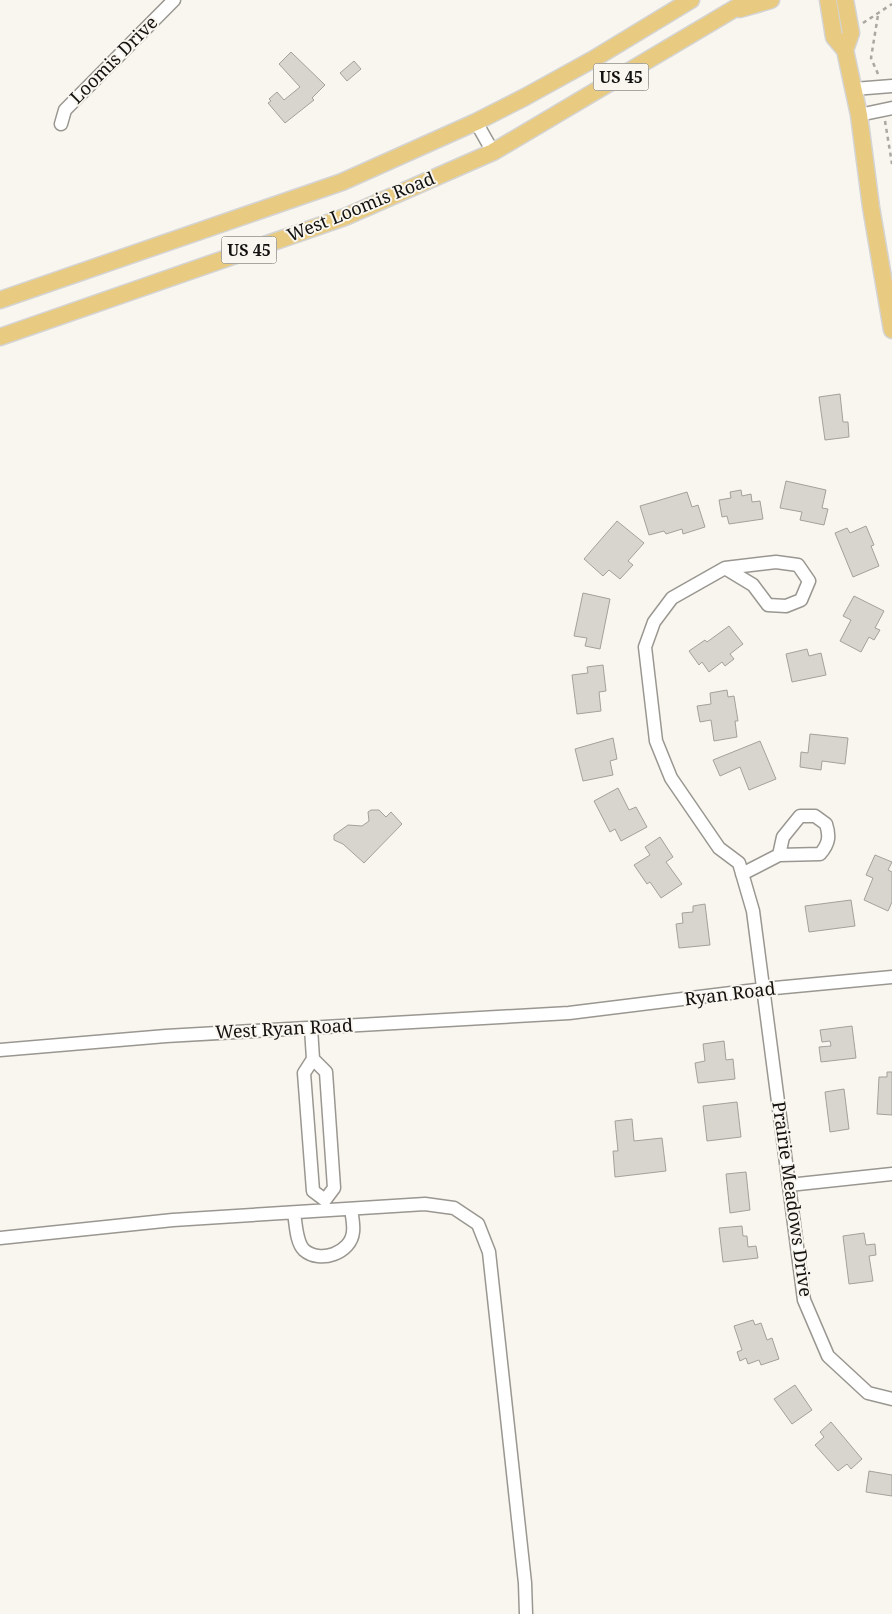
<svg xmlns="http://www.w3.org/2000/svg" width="892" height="1614" font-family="'Noto Serif',serif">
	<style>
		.building { fill: #d8d5cf; stroke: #a4a19c }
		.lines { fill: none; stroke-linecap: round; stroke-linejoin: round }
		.minor-casing { stroke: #9a9791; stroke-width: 15 }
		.major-casing { stroke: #d5d4d4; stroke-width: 19 }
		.path { stroke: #a9a8a2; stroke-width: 2.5; stroke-dasharray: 4 4; stroke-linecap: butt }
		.minor { stroke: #fff; stroke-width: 12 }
		.major { stroke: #e8cb80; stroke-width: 16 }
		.labels { text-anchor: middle; stroke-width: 4; stroke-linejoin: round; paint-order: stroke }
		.shield { fill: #f8f6ef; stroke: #585653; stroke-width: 1 }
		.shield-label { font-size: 16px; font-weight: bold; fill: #131210 }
		.street-label { font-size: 18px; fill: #131210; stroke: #f8f6ef }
	</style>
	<rect width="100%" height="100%" fill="#f8f6ef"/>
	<path class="building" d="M291 52 325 85 312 98 314 100 285 123 268 103 271 101 269 99 277 92 284 100 300 87 279 64Z
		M354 61 361 69 347 81 340 73Z
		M840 394 843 422H848L849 437 825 440 819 397Z
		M786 481 826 490 822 508 828 509 824 525 800 520 802 512 780 508Z
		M741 490 742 496 751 494 752 502 760 501 763 519 729 524 727 516 722 517 719 500 731 498 730 492Z
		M687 492 692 507 698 505 705 527 683 534 682 529 666 534 664 531 649 535 640 506Z
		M617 521 644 543 628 561 633 565 620 579 609 570 603 576 584 559Z
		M866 526 874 545 871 546 879 566 853 577 835 533 847 528 850 533Z
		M583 593 610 599 600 649 585 646 587 638 574 636Z
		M854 596 884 611 875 628 880 630 874 640 869 637 861 652 840 641 851 620 843 616Z
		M729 626 743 644 730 654 734 659 725 666 722 662 709 672 702 662 699 665 689 651 705 640 707 642Z
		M807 649 809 656 821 653 826 675 792 682 786 654Z
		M603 665 606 691 599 692 601 711 577 714 572 675 588 673 587 667Z
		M727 690 728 697 734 696 738 721H735L737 737 714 741 711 720 700 722 697 706 711 704 710 693Z
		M810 734 848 738 845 764 822 761 821 770 800 767 801 752 808 753Z
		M613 738 617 759 610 761 613 775 583 781 575 749Z
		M760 741 776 779 749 790 740 767 720 776 713 760Z
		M618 788 629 810 636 807 647 827 621 841 615 829 610 832 594 801Z
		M371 810H379L386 817 391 812 402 824 364 863 343 844 334 840V835L348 825 362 826 369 821 368 812Z
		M660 837 673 857 666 862 682 884 661 898 650 882 647 884 634 865 650 855 645 847Z
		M875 855 892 862 888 870 892 872V902L888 911 864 900 873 878 866 875Z
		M851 900 855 926 809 932 805 906Z
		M705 904 710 945 679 948 676 924 683 923 682 913 693 912V906Z
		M852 1026 856 1058 821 1062 819 1047 831 1046 830 1041 822 1042 820 1030Z
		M724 1041 726 1060 733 1059 735 1079 698 1083 695 1063 705 1061 703 1044Z
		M887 1072H892V1115L877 1114 879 1077H887Z
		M844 1089 849 1129 830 1132 825 1092Z
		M737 1102 741 1137 707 1141 703 1106Z
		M632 1119 634 1141 662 1138 666 1171 615 1177 613 1151H618L615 1121Z
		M746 1172 750 1210 730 1213 726 1174Z
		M742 1226 743 1236H747L748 1247 756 1246 758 1258 723 1262 719 1228Z
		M864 1233 866 1245 875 1244 876 1255 869 1256 873 1281 849 1284 843 1236Z
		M753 1320 755 1325 761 1323 767 1340 772 1338 779 1359 761 1365 759 1360 748 1364 746 1358 740 1361 737 1352 742 1350 734 1326Z
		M795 1385 812 1410 792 1424 774 1399Z
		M831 1422 862 1459 851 1469 847 1464 838 1471 815 1445 824 1437 820 1432Z
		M869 1471 892 1475V1496L866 1492Z"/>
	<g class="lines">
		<g class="minor-casing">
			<path id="minor" d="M854 89 892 86
				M859 115 892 108
				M476 122 493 152
				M61 124 65 110 174 0
				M725 568 776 562 798 565 809 581 801 600 786 606 768 605 753 585 725 568 672 598 654 622 645 647 656 741 671 778 719 848 739 863 753 911 804 1300 828 1356 868 1393 892 1399
				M742 874 779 855 820 854C829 844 830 836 826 824L815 816H800L783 837 779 855
				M311 1028 313 1059 304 1073 313 1191 325 1200 334 1188 326 1072 313 1059
				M0 1050 166 1036 569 1013 764 989 892 977
				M789 1185 892 1174
				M294 1213C296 1224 296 1242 304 1250 320 1264 351 1253 353 1232 354 1225 352 1216 351 1209
				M0 1238 173 1220 425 1204 454 1208 478 1224 489 1252 525 1583 526 1614"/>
		</g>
		<g class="major-casing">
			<path id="major" d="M828 0 834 37 845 50 859 115 871 207 892 330
				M740 9 771 0
				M845 50 851 33 845 0
				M0 300 342 182 476 122 525 97 592 60 691 0
				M0 337 345 217 493 152 749 0"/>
		</g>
		<path class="path" d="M863 23 892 4
			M878 74 871 58 878 15
			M885 121 892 164"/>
		<use href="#minor" class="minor"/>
		<use href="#major" class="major"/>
	</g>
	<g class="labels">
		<g class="shield">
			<rect x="593.5" y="63.5" width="55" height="27" rx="4"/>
			<rect x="221.5" y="236.5" width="55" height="27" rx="4"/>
		</g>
		<g class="shield-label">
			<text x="621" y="83">US 45</text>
			<text x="249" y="256">US 45</text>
		</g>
		<g class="street-label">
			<text transform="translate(114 60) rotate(-45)" y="6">Loomis Drive</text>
			<text transform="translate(361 207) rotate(-22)" y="6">West Loomis Road</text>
			<text transform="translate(730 994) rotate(-7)" y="6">Ryan Road</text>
			<text transform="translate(284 1029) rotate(-3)" y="6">West Ryan Road</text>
			<text transform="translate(792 1199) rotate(82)" y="6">Prairie Meadows Drive</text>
		</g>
	</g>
</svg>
